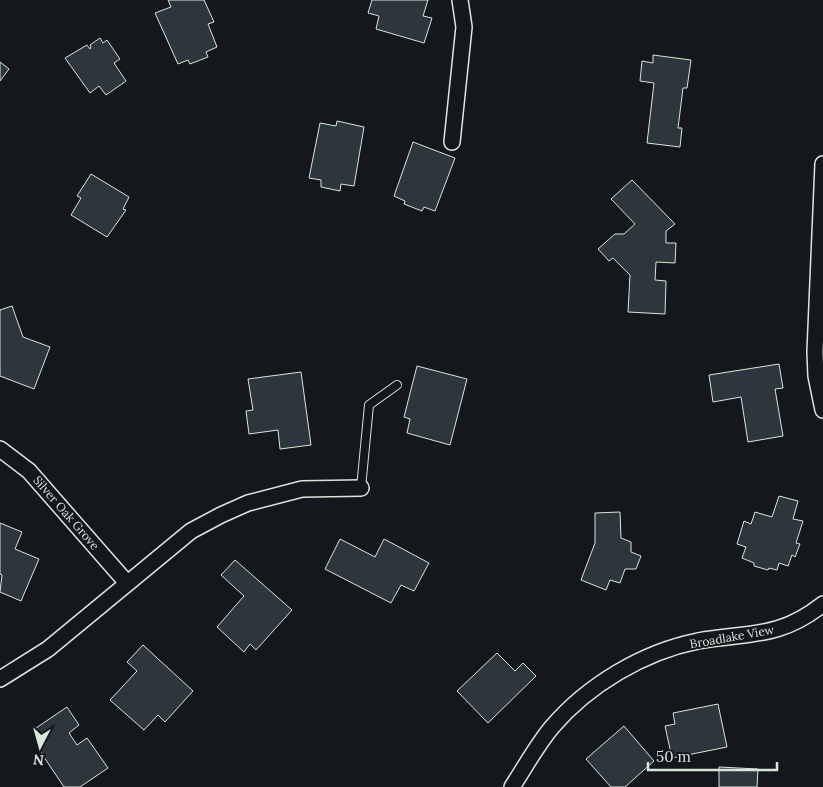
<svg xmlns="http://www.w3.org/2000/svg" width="823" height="787" font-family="Lora,serif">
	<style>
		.building { fill: #2c363c; stroke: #d8e6dc }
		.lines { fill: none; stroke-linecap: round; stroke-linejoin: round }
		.service-casing { stroke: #d8e6dc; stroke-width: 10 }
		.minor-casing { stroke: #d8e6dc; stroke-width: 18 }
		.service { stroke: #14181c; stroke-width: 8 }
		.minor { stroke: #14181c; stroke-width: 15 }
		.labels { text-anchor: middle; stroke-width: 4; stroke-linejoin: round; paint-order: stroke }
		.street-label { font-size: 12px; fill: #d8e6dc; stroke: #14181c }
	</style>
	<rect width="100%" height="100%" fill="#14181c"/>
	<path class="building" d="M168 0H204L214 22 208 24 217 47 206 52 208 57 190 64 188 60 178 64 155 13 171 7Z
		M372 0H428L423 16 432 18 424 43 376 29 379 16 368 13Z
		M100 38 103 43 107 40 120 59 114 63 126 81 106 95 99 86 90 93 65 58 87 45 90 49 91 47 90 45Z
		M653 55 691 60 687 88H683L678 128H682L680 147 647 143 654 83 640 81 642 61 653 63Z
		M0 62 9 69 0 81Z
		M337 121 364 127 354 186 341 184 340 191 321 187V180L309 178 320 123 336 126Z
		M413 142 455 158 435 211 424 207 422 211 404 204 405 201 394 196Z
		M91 174 129 197 123 209 126 210 107 237 71 215 81 198 77 196Z
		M632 180 675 224 666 231V243H676L675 263 656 262 655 280 666 281 665 314 628 312 630 275 613 258 609 261 598 249 615 234H624L635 224 611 199Z
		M12 306 23 337 50 347 34 389 0 376V310Z
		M779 364 783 388 775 389 783 436 748 442 741 397 713 402 709 375Z
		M417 366 467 379 450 445 407 433 410 419 404 417Z
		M301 372 311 445 280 449 278 430 249 434 246 411 253 410 248 379Z
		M779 496 798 501 793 519 803 521 796 543 800 544 795 557 792 555 788 566 779 563 777 570 769 568 768 570 754 566V563L742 558 746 547 737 544 744 521 751 524 755 512 772 517Z
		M620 512 621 538 631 542V552L641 556 636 569H625L620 583 610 580 606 590 581 580 595 543V513Z
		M0 523 22 532 15 549 39 559 21 601 0 592 2 575 0 574Z
		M340 539 375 557 384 539 429 563 414 591 401 585 391 603 325 569Z
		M235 560 292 610 256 650 250 644 244 652 217 627 244 596 221 575Z
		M143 645 193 691 165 722 158 715 144 730 110 700 137 671 127 662Z
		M497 653 515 671 523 663 536 676 488 723 457 691Z
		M718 704 727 747 672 758 665 726 675 724 673 713Z
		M67 707 79 725 69 733 77 745 87 738 108 768 80 787H64L38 748 46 743 36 728Z
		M624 726 654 761 625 787H611L586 759Z
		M719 767 758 769 757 787H719Z"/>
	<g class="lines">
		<g class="service-casing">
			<path id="service" d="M361 488 369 405 397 385"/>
		</g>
		<g class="minor-casing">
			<path id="minor" d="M452 142 464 27 460 0
				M823 164 815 352 816 376 823 410
				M0 449 29 471 127 583
				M0 679 48 649 191 531 221 515 248 503 302 489 361 488
				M512 787C525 767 537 745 552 727 588 685 643 652 698 641 749 632 779 639 823 604"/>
		</g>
		<use href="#service" class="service"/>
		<use href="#minor" class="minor"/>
	</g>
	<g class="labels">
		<g class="street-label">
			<text transform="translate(66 513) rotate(49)" y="4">Silver Oak Grove</text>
			<text transform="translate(732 637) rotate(-10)" y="4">Broadlake View</text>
		</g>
	</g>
	<g transform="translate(40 747) rotate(186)" stroke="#14181c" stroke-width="4" paint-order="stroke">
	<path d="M0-4L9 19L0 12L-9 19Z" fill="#d8e6dc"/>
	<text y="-8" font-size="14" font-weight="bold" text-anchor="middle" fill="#d8e6dc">N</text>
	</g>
	<path d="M648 762v8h129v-8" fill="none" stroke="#d8e6dc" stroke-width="2.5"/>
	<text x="656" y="762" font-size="15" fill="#d8e6dc" stroke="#14181c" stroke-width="4" paint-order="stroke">50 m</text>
</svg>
